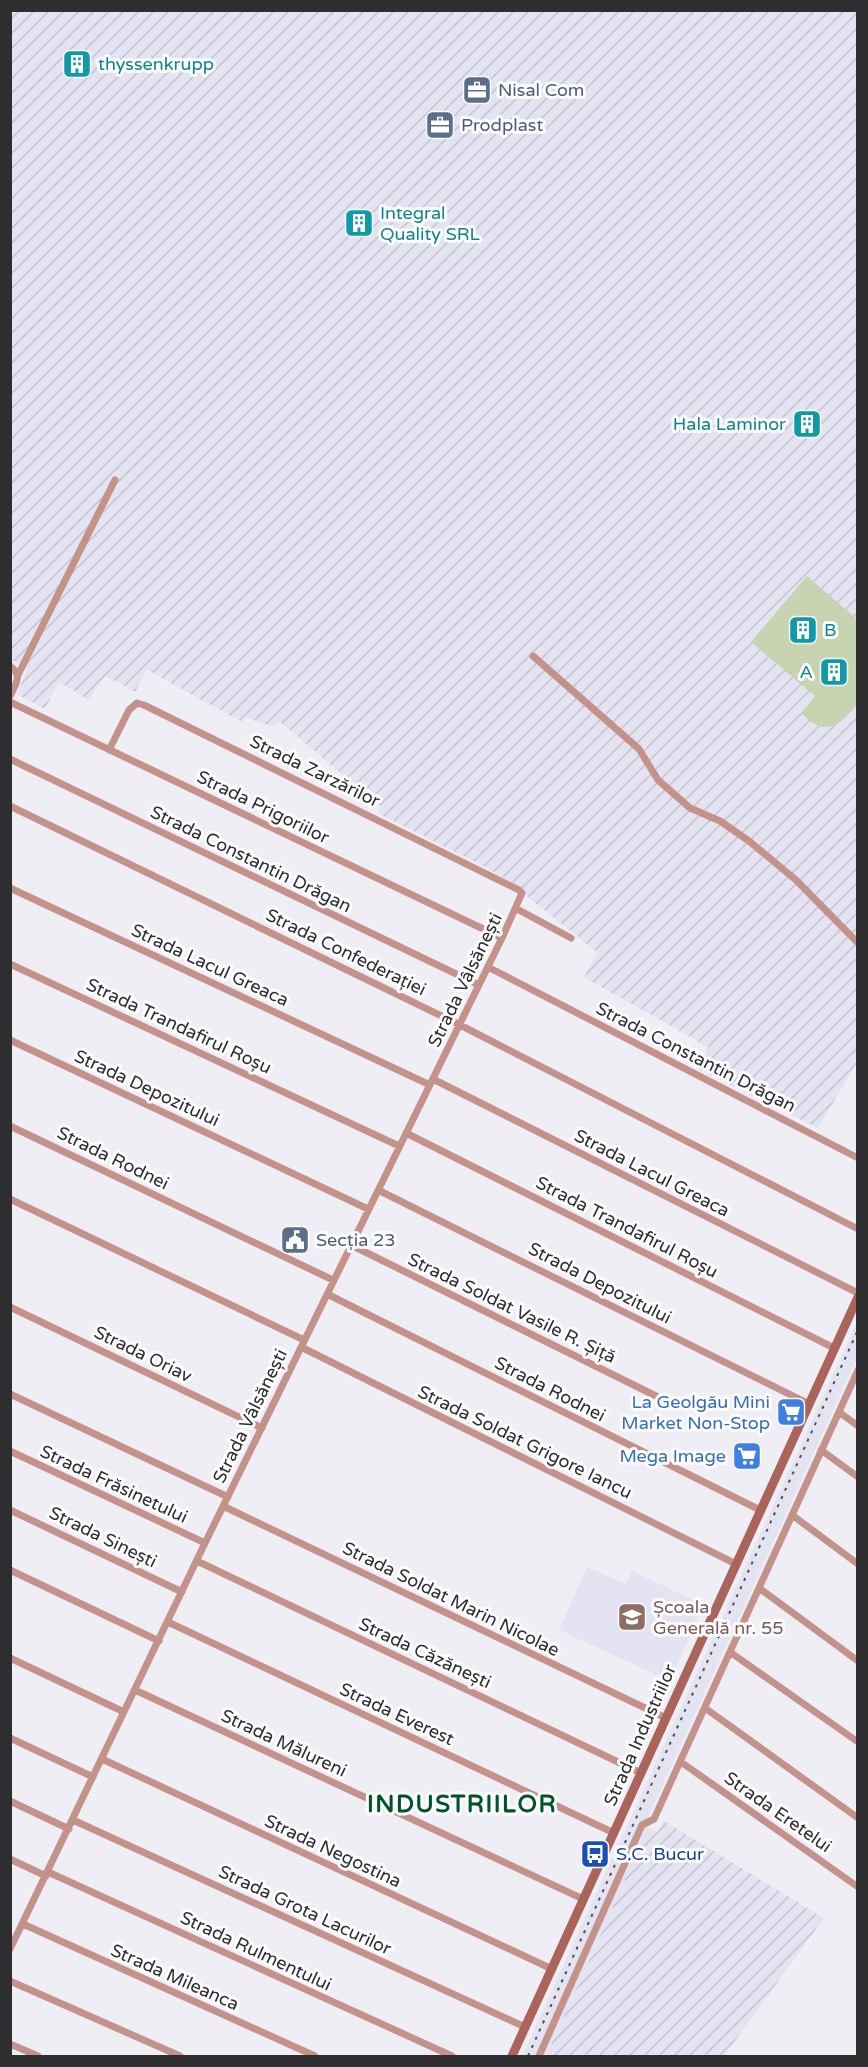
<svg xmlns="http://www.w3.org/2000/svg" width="868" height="2067" font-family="'Varela Round',sans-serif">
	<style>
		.industrial { fill: url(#industrial-furrows) }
		.built { fill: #e4e3f1 }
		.grass { fill: #c7d3b1 }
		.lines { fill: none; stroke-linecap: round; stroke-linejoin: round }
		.street { stroke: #c3928b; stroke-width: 7 }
		.secondary { stroke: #aa645b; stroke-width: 9 }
		.rail { stroke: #515053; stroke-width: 2; stroke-dasharray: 3 6; stroke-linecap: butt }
		.labels { text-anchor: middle; stroke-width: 6; stroke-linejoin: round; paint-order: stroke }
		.culture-label { font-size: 18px; fill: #0d838f; stroke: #fcfcff; text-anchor: start }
		.service-label { font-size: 18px; fill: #4e5e75; stroke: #fcfcff; text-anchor: start }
		.street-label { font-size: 18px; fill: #2e2e30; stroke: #fcfcff }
		.shop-label { font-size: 18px; fill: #366cbe; stroke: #fcfcff; text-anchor: end }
		.education-label { font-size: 18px; fill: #785e54; stroke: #fcfcff; text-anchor: start }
		.transit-label { font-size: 18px; fill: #164399; stroke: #fcfcff; text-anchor: start }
		.district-label { font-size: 24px; font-weight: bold; letter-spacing: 1.5px; fill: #00542a; stroke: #fcfcff }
	</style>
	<defs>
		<pattern id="industrial-furrows" width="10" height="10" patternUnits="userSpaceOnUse" patternTransform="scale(1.5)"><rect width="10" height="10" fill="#e4e3f1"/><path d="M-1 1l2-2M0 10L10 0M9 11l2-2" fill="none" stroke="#c4c3cf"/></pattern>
	</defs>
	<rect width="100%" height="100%" fill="#efeef5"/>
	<path class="industrial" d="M10 11H857L858 1061 818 1128 698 1069 708 1047 584 977 598 953 528 897 522 888 485 867 377 813 381 807 279 721 273 727 245 717 242 722 147 670 135 692 105 676 89 700 59 682 45 709 17 694 28 668 10 659Z
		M664 1821 824 1918 724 2056H546L648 1828 657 1832Z"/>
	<path class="built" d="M857 1322V1358L647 1820 648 1828 546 2056H522Z
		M587 1567 626 1584 632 1571 704 1605 670 1681 559 1630Z"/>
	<path class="grass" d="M807 576 857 619V705C848 715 833 733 817 725 811 722 806 717 801 713L815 696 751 642Z"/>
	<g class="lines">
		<path class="street" d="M533 656 639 749 658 780 690 808 720 821 749 841 796 880 858 943
			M10 666C23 675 16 684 10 696
			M18 675 115 480
			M10 702 502 938
			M10 759 479 985
			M10 806 460 1025 858 1229
			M10 888 430 1085
			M517 909 571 938
			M10 964 399 1146
			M488 967 858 1158
			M10 1040 368 1209
			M433 1079 858 1293
			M10 1126 333 1280
			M406 1133 834 1348
			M378 1190 809 1404
			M10 1199 304 1340
			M351 1245 660 1398
			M327 1294 760 1510
			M10 1307 262 1428
			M301 1347 736 1564
			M10 1394 228 1497
			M839 1412 858 1426
			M821 1450 858 1477
			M10 1451 205 1543
			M223 1506 666 1718
			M10 1510 182 1592
			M792 1515 858 1564
			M197 1561 641 1773
			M10 1570 159 1641
			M759 1588 858 1661
			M168 1622 614 1833
			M730 1652 858 1742
			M10 1658 124 1712
			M135 1690 583 1899
			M705 1708 858 1818
			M10 1738 93 1777
			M102 1759 552 1969
			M681 1762 858 1887
			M10 1801 69 1829
			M73 1820 525 2027
			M10 1859 46 1876
			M48 1872 452 2056
			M23 1924 315 2056
			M10 1949 205 1543 502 938 522 893 519 890 144 705 137 703 129 710 109 750
			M10 1981 180 2056
			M10 2044 38 2056
			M539 2056 642 1825 654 1819 858 1370"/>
		<path class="secondary" d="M512 2056 858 1297"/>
		<path class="rail" d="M528 2056 858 1330"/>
	</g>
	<defs>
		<g id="building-square" transform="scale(1.5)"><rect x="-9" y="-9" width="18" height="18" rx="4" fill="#0f9aa8" stroke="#fcfcff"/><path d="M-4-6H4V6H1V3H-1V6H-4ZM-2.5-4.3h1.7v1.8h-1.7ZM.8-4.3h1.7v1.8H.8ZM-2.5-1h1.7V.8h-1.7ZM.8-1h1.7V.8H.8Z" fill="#fff"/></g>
		<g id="office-square" transform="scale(1.5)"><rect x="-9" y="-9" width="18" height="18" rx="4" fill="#5c6f8a" stroke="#fcfcff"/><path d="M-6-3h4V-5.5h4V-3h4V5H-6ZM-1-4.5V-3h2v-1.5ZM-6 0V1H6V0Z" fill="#fff"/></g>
		<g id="civic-square" transform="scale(1.5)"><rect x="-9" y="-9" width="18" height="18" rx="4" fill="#5c6f8a" stroke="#fcfcff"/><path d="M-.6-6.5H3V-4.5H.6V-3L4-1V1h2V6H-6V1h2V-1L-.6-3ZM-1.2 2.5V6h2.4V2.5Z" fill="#fff"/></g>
		<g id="supermarket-square" transform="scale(1.5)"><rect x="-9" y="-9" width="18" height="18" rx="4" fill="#3f7fe0" stroke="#fcfcff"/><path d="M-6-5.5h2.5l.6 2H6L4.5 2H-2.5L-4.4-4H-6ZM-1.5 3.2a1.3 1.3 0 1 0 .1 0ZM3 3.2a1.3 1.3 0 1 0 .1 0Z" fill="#fff"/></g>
		<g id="school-square" transform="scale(1.5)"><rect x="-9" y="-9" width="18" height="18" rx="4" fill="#8d6e63" stroke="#fcfcff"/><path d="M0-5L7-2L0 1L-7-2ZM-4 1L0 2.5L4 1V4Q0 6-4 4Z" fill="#fff"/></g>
		<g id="bus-square" transform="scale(1.5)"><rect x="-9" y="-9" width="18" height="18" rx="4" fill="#1a4fb4" stroke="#fcfcff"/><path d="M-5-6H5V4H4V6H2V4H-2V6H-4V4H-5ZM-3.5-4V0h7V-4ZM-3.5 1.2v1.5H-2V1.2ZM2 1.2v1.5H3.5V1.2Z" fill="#fff"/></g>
	</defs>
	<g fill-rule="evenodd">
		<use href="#building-square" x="77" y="64"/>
		<use href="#office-square" x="477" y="90"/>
		<use href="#office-square" x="440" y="125"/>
		<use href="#building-square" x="359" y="223"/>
		<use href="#building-square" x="807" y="424"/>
		<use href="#building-square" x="803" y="630"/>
		<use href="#building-square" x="834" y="672"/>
		<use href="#civic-square" x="295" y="1240"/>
		<use href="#supermarket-square" x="791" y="1412"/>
		<use href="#supermarket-square" x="747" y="1456"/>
		<use href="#school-square" x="632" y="1617"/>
		<use href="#bus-square" x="595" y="1854"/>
	</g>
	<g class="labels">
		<g class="culture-label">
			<text x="98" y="70">thyssenkrupp</text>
			<text x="380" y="219">Integral<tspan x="380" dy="21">Quality SRL</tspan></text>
			<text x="786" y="430" text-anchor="end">Hala Laminor</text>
			<text x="824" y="636">B</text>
			<text x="813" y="678" text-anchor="end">A</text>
		</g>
		<g class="service-label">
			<text x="498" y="96">Nisal Com</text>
			<text x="461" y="131">Prodplast</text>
			<text x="316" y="1246">Secția 23</text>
		</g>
		<g class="street-label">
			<text transform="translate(315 771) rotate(26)" y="6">Strada Zarzărilor</text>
			<text transform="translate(263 807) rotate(26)" y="6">Strada Prigoriilor</text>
			<text transform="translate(251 859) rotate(26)" y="6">Strada Constantin Drăgan</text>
			<text transform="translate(346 952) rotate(26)" y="6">Strada Confederației</text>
			<text transform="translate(210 965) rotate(25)" y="6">Strada Lacul Greaca</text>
			<text transform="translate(465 980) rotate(-64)" y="6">Strada Vâlsănești</text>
			<text transform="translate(179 1026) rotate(25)" y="6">Strada Trandafirul Roșu</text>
			<text transform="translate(696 1057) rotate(27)" y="6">Strada Constantin Drăgan</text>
			<text transform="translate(147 1088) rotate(25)" y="6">Strada Depozitului</text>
			<text transform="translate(113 1158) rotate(26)" y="6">Strada Rodnei</text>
			<text transform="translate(652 1173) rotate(27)" y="6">Strada Lacul Greaca</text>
			<text transform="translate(627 1227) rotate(27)" y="6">Strada Trandafirul Roșu</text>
			<text transform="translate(600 1283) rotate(27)" y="6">Strada Depozitului</text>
			<text transform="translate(512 1308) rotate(26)" y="6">Strada Soldat Vasile R. Șiță</text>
			<text transform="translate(143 1354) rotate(26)" y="6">Strada Oriav</text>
			<text transform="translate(550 1389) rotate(27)" y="6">Strada Rodnei</text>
			<text transform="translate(250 1416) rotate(-64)" y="6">Strada Vâlsănești</text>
			<text transform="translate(525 1442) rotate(26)" y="6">Strada Soldat Grigore Iancu</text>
			<text transform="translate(114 1484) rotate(25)" y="6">Strada Frăsinetului</text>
			<text transform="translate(103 1537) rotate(26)" y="6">Strada Sinești</text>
			<text transform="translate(451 1599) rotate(26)" y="6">Strada Soldat Marin Nicolae</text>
			<text transform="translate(425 1653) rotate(25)" y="6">Strada Căzănești</text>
			<text transform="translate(397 1714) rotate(25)" y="6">Strada Everest</text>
			<text transform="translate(640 1735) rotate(-66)" y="6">Strada Industriilor</text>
			<text transform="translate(284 1743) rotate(25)" y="6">Strada Mălureni</text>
			<text transform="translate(778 1812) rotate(35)" y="6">Strada Eretelui</text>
			<text transform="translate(333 1851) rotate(25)" y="6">Strada Negostina</text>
			<text transform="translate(305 1910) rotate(25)" y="6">Strada Grota Lacurilor</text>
			<text transform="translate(256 1951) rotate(25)" y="6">Strada Rulmentului</text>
			<text transform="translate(175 1977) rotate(24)" y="6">Strada Mileanca</text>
		</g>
		<g class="shop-label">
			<text x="770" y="1408">La Geolgău Mini<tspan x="770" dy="21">Market Non-Stop</tspan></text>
			<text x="726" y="1462">Mega Image</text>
		</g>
		<g class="education-label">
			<text x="653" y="1613">Școala<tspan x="653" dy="21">Generală nr. 55</tspan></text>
		</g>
		<g class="transit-label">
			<text x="616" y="1860">S.C. Bucur</text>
		</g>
		<g class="district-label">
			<text x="462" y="1812">INDUSTRIILOR</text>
		</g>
	</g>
	<rect width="868" height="2067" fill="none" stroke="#2e2e30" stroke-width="24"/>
</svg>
